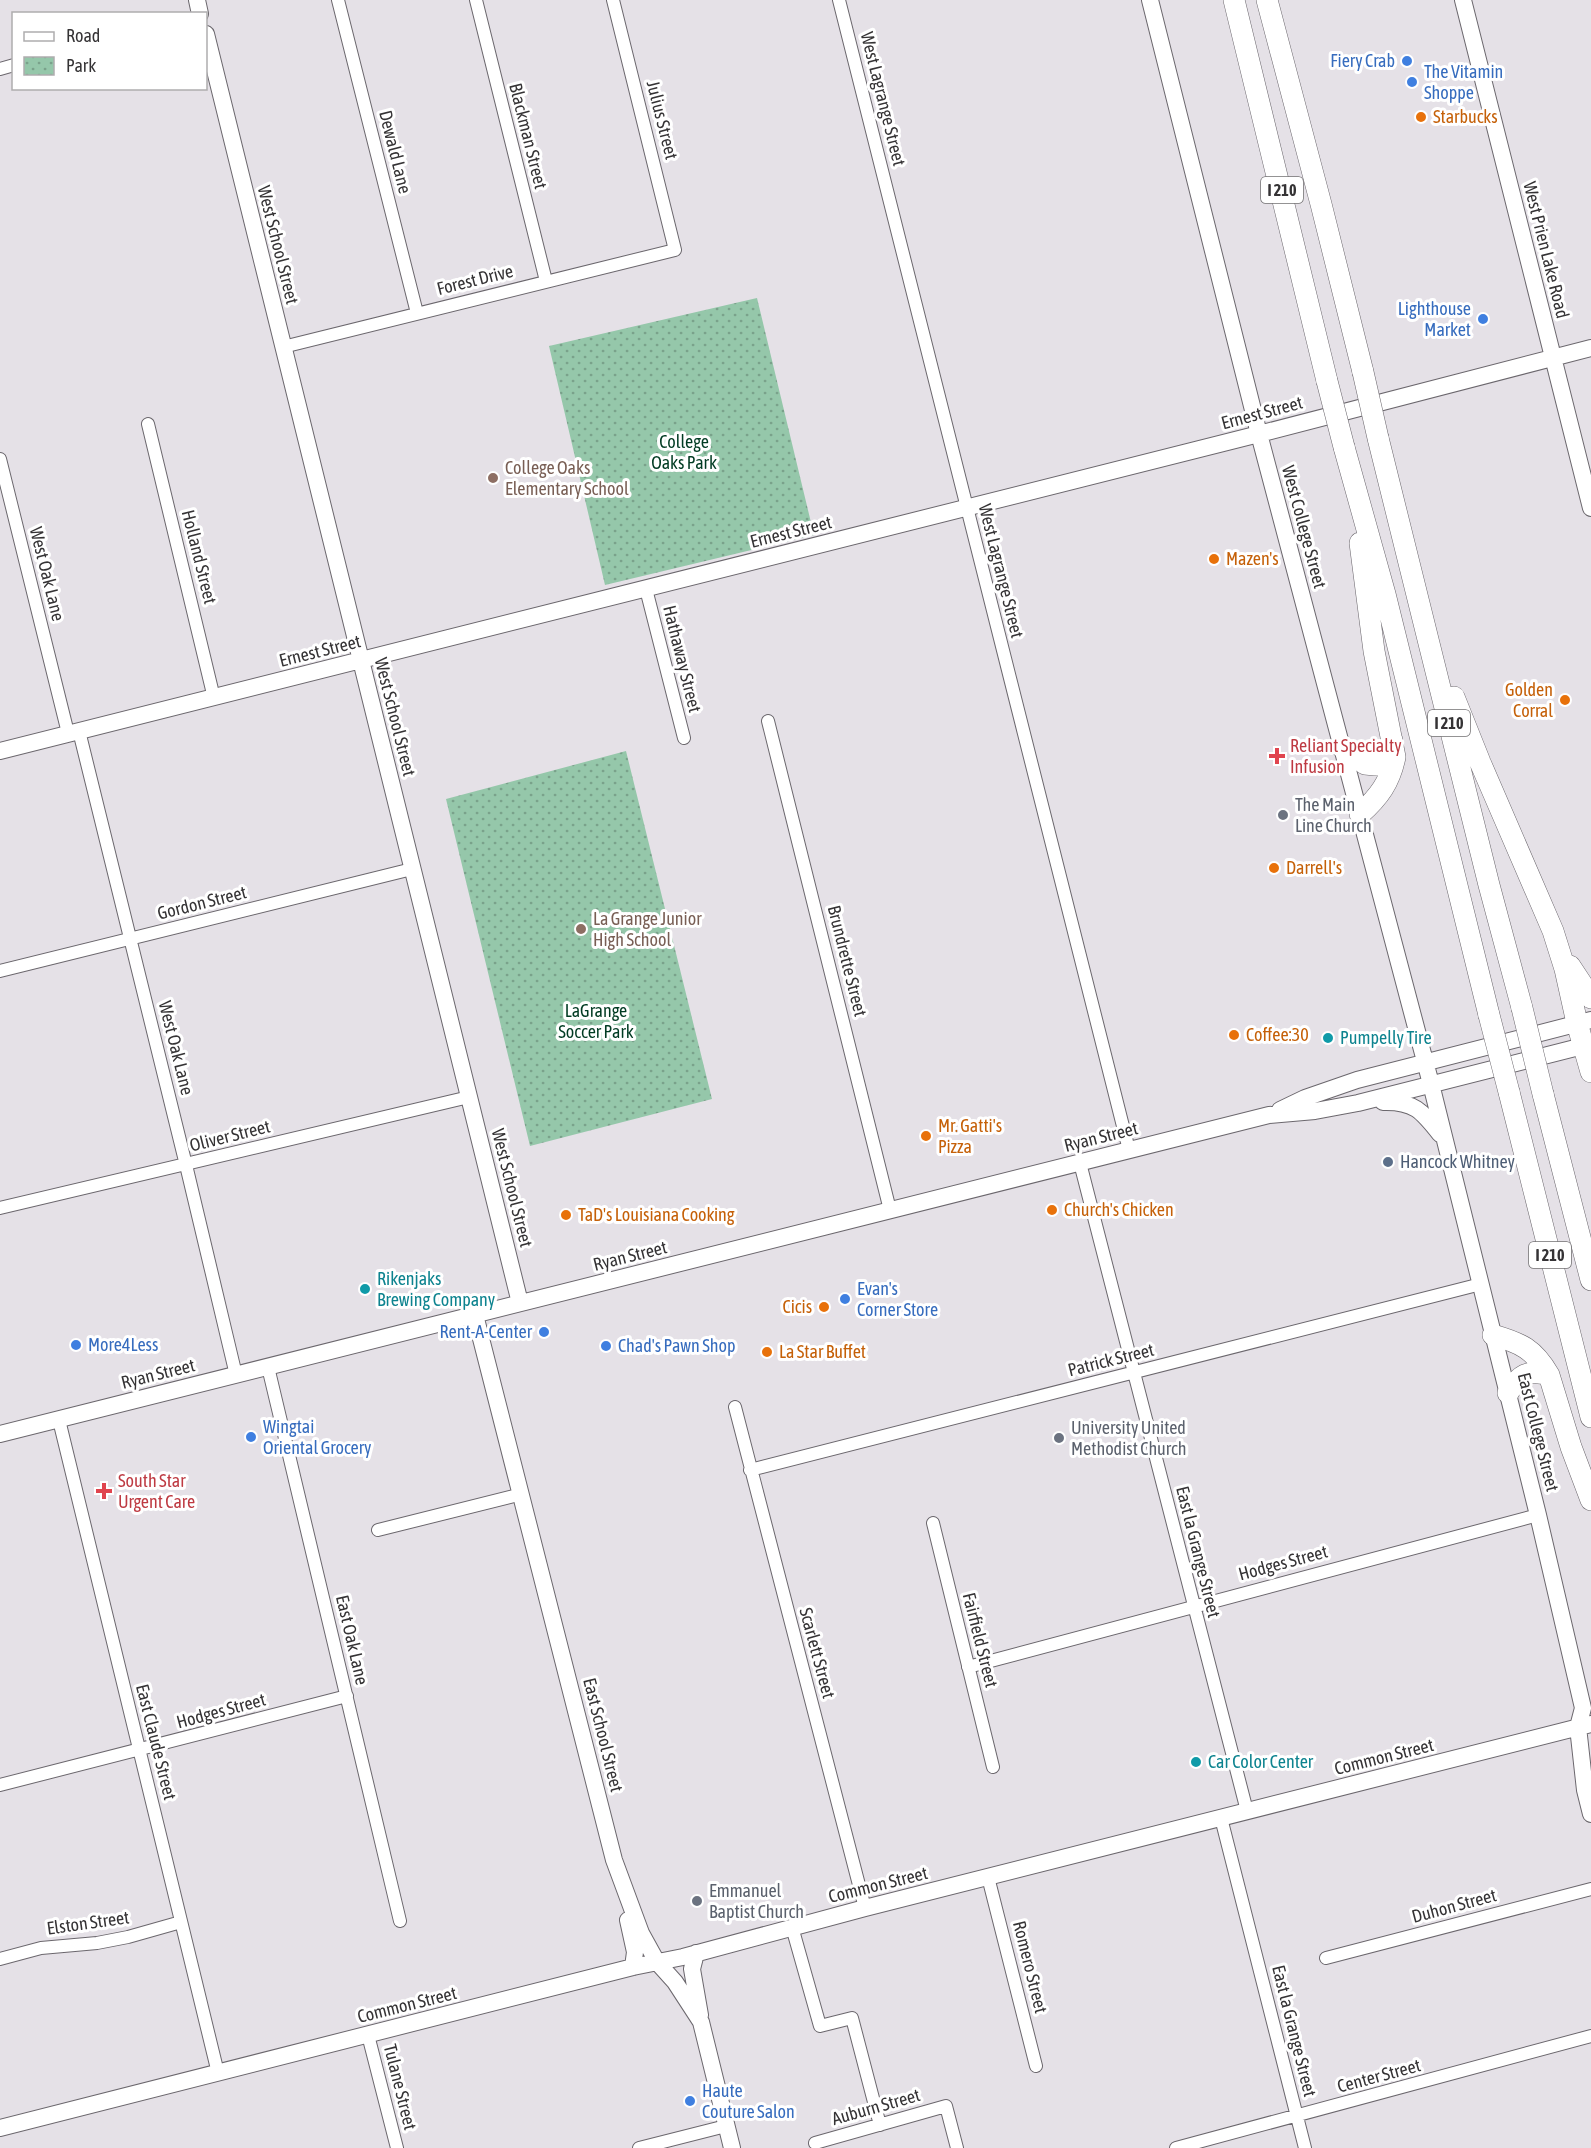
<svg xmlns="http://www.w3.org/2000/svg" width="1591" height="2148" font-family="'Asap Condensed',sans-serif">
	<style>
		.park { fill: url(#park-dots) }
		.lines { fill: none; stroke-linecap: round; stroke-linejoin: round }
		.street-casing { stroke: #6b676d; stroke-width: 14 }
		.secondary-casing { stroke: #6b676d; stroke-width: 18 }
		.highway-casing { stroke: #6b676d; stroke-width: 22 }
		.street { stroke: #fff; stroke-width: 12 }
		.secondary { stroke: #fff; stroke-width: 16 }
		.highway { stroke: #fff; stroke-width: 21 }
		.highway-bridge-casing { stroke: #6b676d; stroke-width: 22; stroke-linecap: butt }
		.highway-bridge { stroke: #fff; stroke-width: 21 }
		.shop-dot { fill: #3f7fe0; stroke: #fff; stroke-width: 2 }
		.food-dot { fill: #e8710a; stroke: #fff; stroke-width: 2 }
		.education-dot { fill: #8d6e63; stroke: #fff; stroke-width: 2 }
		.health-dot { fill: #e0444e; stroke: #fff; stroke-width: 2 }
		.worship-dot { fill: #6b7280; stroke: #fff; stroke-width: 2 }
		.culture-dot { fill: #0f9aa8; stroke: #fff; stroke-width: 2 }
		.service-dot { fill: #5c6f8a; stroke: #fff; stroke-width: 2 }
		.labels { text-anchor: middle; stroke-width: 6; stroke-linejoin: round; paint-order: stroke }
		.shield { fill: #fff; stroke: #727072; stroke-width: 1.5 }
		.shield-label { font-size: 16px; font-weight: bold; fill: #353335 }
		.shop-label { font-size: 18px; fill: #366cbe; stroke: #fff; text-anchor: start }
		.street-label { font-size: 18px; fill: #353335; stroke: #fff }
		.food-label { font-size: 18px; fill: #c56008; stroke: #fff; text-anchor: start }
		.park-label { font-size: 18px; fill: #003b22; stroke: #fff }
		.education-label { font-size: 18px; fill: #785e54; stroke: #fff; text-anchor: start }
		.health-label { font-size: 18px; fill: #be3a42; stroke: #fff; text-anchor: start }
		.worship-label { font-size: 18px; fill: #5b616d; stroke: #fff; text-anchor: start }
		.culture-label { font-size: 18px; fill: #0d838f; stroke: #fff; text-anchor: start }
		.service-label { font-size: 18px; fill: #4e5e75; stroke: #fff; text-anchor: start }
	</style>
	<defs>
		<pattern id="park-dots" width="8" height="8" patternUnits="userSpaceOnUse" patternTransform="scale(1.5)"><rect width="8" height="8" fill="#95c7aa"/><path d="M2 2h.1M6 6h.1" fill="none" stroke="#7aa28b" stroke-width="1.8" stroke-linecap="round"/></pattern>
	</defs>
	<rect width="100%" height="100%" fill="#e5e1e7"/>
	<path class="park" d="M757 298 814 535 605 585 549 346Z
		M626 751 712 1099 530 1146 446 799Z"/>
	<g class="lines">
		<g class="street-casing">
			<path id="street" d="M338 0 417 313
				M476 0 546 281
				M839 0 1129 1150
				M0 69 14 65
				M283 347 675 250 613 0
				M148 424 214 698
				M0 459 68 733
				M646 589 684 738
				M768 721 890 1210
				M79 731 186 1165 236 1375
				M0 971 412 869
				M1080 1163 1247 1811
				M0 1208 469 1097
				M268 1367 400 1921
				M735 1407 865 1908
				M59 1420 218 2073
				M750 1470 1481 1284
				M933 1523 993 1767
				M378 1530 522 1494
				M968 1667 1538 1515
				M0 1785 347 1696
				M1221 1818 1305 2148
				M988 1877 1036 2066
				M792 1927 820 2026 852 2018 880 2125
				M1326 1958 1591 1889
				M0 1959 41 1948 97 1943 128 1937 181 1922
				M368 2035 397 2148
				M815 2143 946 2106 957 2148
				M639 2148 726 2126
				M1176 2148 1591 2036"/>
		</g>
		<g class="secondary-casing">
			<path id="secondary" d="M197 0 200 14
				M1150 0 1259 434 1431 1084 1538 1515 1583 1708 1578 1727 1585 1790 1591 1814
				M1463 0 1591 508
				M206 34 520 1303
				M0 751 1259 434 1591 348
				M1383 1102C1414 1101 1422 1111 1440 1134
				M1280 1110 1305 1098 1357 1080 1591 1020
				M475 1315 614 1860 641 1933 657 1962 675 1982 701 2022 732 2148
				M0 1434 1269 1115 1315 1111 1358 1103 1591 1044
				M628 1920 635 1952 633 1967
				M696 1953 692 1969 700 2015
				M0 2128 633 1967 683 1957 865 1908 1591 1724"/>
		</g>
		<g class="highway-casing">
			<path id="highway" d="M1234 0 1327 381
				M1267 0 1321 204 1363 372
				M1378 438 1489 885 1522 1008
				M1344 447 1385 594 1489 1015
				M1360 543 1374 651 1395 757C1390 782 1379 797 1360 814
				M1454 697 1480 762 1553 931 1565 969 1577 1023 1591 1072
				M1342 747 1365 764 1375 765 1388 756 1392 740
				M1570 966 1591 998
				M1509 1092 1591 1417
				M1543 1094 1591 1280
				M1493 1335C1521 1343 1534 1349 1549 1375L1571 1447 1591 1500
				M1508 1393C1519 1375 1528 1369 1549 1375"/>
		</g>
		<use href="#street" class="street"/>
		<use href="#secondary" class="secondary"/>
		<use href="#highway" class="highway"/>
		<g class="highway-bridge-casing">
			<path id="highway-bridge" d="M1363 372 1378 438
				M1327 381 1344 447
				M1522 1008 1543 1094
				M1489 1015 1509 1092"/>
		</g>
		<use href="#highway-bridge" class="highway-bridge"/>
	</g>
	<g class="shop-dot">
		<circle cx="1407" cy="61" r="6"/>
		<circle cx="1412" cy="82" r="6"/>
		<circle cx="1483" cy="319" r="6"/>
		<circle cx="845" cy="1299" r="6"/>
		<circle cx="544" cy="1332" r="6"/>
		<circle cx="76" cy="1345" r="6"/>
		<circle cx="606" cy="1346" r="6"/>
		<circle cx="251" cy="1437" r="6"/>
		<circle cx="690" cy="2101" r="6"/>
	</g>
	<g class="food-dot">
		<circle cx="1421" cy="117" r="6"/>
		<circle cx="1214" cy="559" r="6"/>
		<circle cx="1565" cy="700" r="6"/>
		<circle cx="1274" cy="868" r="6"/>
		<circle cx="1234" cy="1035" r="6"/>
		<circle cx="926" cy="1136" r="6"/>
		<circle cx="1052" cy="1210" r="6"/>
		<circle cx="566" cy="1215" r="6"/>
		<circle cx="824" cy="1307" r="6"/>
		<circle cx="767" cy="1352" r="6"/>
	</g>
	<g class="education-dot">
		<circle cx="493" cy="478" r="6"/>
		<circle cx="581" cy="929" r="6"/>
	</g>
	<g class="health-dot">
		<path d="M1274 747h6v6h6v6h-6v6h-6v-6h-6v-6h6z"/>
		<path d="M101 1482h6v6h6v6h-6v6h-6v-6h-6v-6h6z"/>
	</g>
	<g class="worship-dot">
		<circle cx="1283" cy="815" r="6"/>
		<circle cx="1059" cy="1438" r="6"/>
		<circle cx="697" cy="1901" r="6"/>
	</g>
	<g class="culture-dot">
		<circle cx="1328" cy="1038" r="6"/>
		<circle cx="365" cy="1289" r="6"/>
		<circle cx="1196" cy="1762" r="6"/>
	</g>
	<circle class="service-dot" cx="1388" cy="1162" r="6"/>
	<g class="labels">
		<g class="shield">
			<rect x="1261" y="177" width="42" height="26" rx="4.5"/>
			<rect x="1428" y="710" width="42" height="26" rx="4.5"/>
			<rect x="1529" y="1242" width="42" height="26" rx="4.5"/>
		</g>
		<g class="shield-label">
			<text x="1282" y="196">I 210</text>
			<text x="1449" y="729">I 210</text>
			<text x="1550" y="1261">I 210</text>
		</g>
		<g class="shop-label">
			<text x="1395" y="67" text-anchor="end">Fiery Crab</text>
			<text x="1424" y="78">The Vitamin<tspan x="1424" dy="21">Shoppe</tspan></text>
			<text x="1471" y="315" text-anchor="end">Lighthouse<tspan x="1471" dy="21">Market</tspan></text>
			<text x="857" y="1295">Evan's<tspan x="857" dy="21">Corner Store</tspan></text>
			<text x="532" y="1338" text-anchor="end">Rent-A-Center</text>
			<text x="88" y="1351">More4Less</text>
			<text x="618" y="1352">Chad's Pawn Shop</text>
			<text x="263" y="1433">Wingtai<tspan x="263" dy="21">Oriental Grocery</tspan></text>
			<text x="702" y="2097">Haute<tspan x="702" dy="21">Couture Salon</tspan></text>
		</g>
		<g class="street-label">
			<text transform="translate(883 99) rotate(76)" y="6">West Lagrange Street</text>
			<text transform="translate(662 120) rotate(76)" y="6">Julius Street</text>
			<text transform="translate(528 136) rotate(76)" y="6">Blackman Street</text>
			<text transform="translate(395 152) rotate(76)" y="6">Dewald Lane</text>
			<text transform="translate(278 245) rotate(76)" y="6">West School Street</text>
			<text transform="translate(1546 250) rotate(76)" y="6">West Prien Lake Road</text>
			<text transform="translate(475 280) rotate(-14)" y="6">Forest Drive</text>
			<text transform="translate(1262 413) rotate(-15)" y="6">Ernest Street</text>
			<text transform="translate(1304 527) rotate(75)" y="6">West College Street</text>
			<text transform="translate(791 532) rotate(-14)" y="6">Ernest Street</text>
			<text transform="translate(199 557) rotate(76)" y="6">Holland Street</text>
			<text transform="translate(1001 571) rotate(76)" y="6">West Lagrange Street</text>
			<text transform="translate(47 574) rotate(76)" y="6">West Oak Lane</text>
			<text transform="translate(320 651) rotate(-14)" y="6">Ernest Street</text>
			<text transform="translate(682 659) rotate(76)" y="6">Hathaway Street</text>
			<text transform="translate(395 717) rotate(76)" y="6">West School Street</text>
			<text transform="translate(202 903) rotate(-14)" y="6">Gordon Street</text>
			<text transform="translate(847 961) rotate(76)" y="6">Brundrette Street</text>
			<text transform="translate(176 1048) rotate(76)" y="6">West Oak Lane</text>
			<text transform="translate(230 1136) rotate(-14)" y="6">Oliver Street</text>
			<text transform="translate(1101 1137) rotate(-14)" y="6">Ryan Street</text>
			<text transform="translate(512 1188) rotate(76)" y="6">West School Street</text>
			<text transform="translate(630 1256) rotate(-14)" y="6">Ryan Street</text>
			<text transform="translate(1111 1360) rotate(-14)" y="6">Patrick Street</text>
			<text transform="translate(158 1374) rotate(-14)" y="6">Ryan Street</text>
			<text transform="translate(1538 1432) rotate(76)" y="6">East College Street</text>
			<text transform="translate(1198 1552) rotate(76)" y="6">East la Grange Street</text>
			<text transform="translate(1283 1563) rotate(-15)" y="6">Hodges Street</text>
			<text transform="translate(352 1640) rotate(77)" y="6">East Oak Lane</text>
			<text transform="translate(980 1640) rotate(76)" y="6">Fairfield Street</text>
			<text transform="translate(817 1653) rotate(75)" y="6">Scarlett Street</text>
			<text transform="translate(221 1711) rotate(-15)" y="6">Hodges Street</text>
			<text transform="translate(603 1735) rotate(76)" y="6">East School Street</text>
			<text transform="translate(156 1742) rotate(76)" y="6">East Claude Street</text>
			<text transform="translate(1384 1757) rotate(-14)" y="6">Common Street</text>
			<text transform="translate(878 1885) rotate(-14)" y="6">Common Street</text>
			<text transform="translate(1454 1906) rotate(-15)" y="6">Duhon Street</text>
			<text transform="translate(88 1923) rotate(-8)" y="6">Elston Street</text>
			<text transform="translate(1030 1967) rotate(76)" y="6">Romero Street</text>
			<text transform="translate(407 2005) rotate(-14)" y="6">Common Street</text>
			<text transform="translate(1294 2031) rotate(76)" y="6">East la Grange Street</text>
			<text transform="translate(1379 2076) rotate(-15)" y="6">Center Street</text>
			<text transform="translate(400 2087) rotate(76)" y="6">Tulane Street</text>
			<text transform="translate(876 2107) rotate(-16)" y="6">Auburn Street</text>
		</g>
		<g class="food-label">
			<text x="1433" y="123">Starbucks</text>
			<text x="1226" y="565">Mazen's</text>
			<text x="1553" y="696" text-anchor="end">Golden<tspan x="1553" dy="21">Corral</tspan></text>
			<text x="1286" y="874">Darrell's</text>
			<text x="1246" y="1041">Coffee:30</text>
			<text x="938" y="1132">Mr. Gatti's<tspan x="938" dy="21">Pizza</tspan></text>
			<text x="1064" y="1216">Church's Chicken</text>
			<text x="578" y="1221">TaD's Louisiana Cooking</text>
			<text x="812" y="1313" text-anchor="end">Cicis</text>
			<text x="779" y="1358">La Star Buffet</text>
		</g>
		<g class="park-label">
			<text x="684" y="448">College<tspan x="684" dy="21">Oaks Park</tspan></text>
			<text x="596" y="1017">LaGrange<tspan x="596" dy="21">Soccer Park</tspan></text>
		</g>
		<g class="education-label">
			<text x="505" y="474">College Oaks<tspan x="505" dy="21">Elementary School</tspan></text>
			<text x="593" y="925">La Grange Junior<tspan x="593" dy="21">High School</tspan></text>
		</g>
		<g class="health-label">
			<text x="1290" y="752">Reliant Specialty<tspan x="1290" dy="21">Infusion</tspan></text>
			<text x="118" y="1487">South Star<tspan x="118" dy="21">Urgent Care</tspan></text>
		</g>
		<g class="worship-label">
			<text x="1295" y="811">The Main<tspan x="1295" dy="21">Line Church</tspan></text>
			<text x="1071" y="1434">University United<tspan x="1071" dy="21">Methodist Church</tspan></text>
			<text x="709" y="1897">Emmanuel<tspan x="709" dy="21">Baptist Church</tspan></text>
		</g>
		<g class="culture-label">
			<text x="1340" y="1044">Pumpelly Tire</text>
			<text x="377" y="1285">Rikenjaks<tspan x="377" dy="21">Brewing Company</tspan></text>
			<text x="1208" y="1768">Car Color Center</text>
		</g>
		<g class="service-label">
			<text x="1400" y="1168">Hancock Whitney</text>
		</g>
	</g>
	<rect x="12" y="12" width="195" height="78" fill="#ffffff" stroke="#aeadae" stroke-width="1.5"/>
	<rect x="24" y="32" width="30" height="9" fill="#ffffff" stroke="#aeadae" stroke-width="1.5"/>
	<text x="66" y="42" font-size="18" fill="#353335">Road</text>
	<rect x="24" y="57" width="30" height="18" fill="url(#park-dots)" stroke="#aeadae" stroke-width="1.5"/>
	<text x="66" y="72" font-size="18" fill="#353335">Park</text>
</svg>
